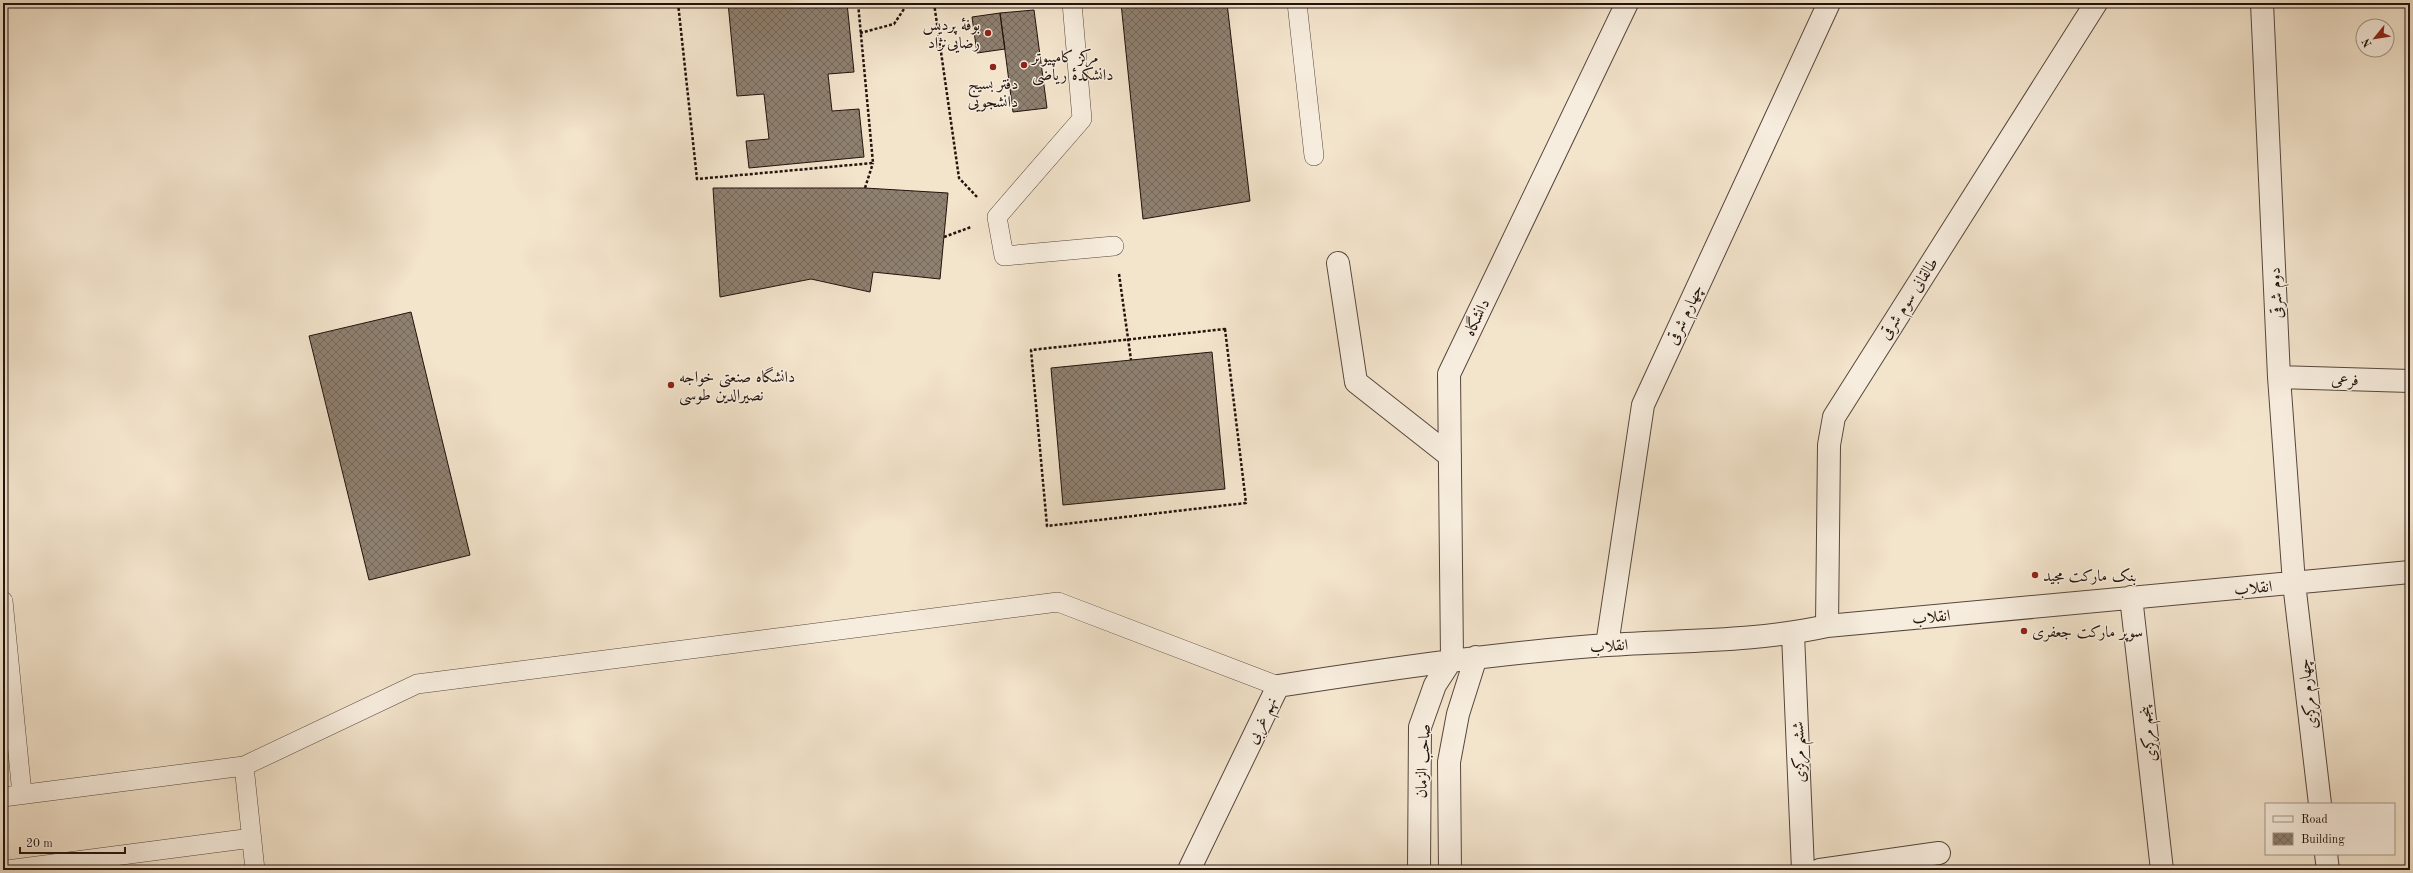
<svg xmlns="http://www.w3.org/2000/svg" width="2413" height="873" font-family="'Old Standard TT',Amiri,serif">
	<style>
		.building { fill: url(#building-cross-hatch); stroke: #22130d }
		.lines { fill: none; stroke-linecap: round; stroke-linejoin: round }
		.service-casing { stroke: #56473d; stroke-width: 20 }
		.minor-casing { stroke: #56473d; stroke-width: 24 }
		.path { stroke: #22130d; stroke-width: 2.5; stroke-dasharray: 3 2; stroke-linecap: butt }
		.service { stroke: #f7edde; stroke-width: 19 }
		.minor { stroke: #f7edde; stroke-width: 22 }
		.poi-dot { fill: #8f2418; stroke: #f7edde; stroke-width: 1.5 }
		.labels { text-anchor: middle; stroke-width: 3; stroke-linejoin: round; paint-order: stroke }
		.poi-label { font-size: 16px; fill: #22130d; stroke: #f7edde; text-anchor: start }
		.street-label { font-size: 16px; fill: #22130d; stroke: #f7edde }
	</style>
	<defs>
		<pattern id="building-cross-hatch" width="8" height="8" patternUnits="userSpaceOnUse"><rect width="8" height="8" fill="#8f8070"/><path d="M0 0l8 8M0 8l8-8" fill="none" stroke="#74685a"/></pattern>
	</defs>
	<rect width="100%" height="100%" fill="#f3e4cc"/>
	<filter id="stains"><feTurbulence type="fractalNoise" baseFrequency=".005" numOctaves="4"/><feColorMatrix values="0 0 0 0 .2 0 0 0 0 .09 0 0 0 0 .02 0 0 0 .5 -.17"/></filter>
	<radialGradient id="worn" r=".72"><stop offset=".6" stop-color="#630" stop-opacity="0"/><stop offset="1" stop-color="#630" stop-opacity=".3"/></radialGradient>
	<path class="building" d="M728 3H847L854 72 828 74 832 111 859 109 864 157 749 168 746 141 769 139 764 94 737 96Z
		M1121 3H1227L1250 201 1143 219Z
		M1034 10 1047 108 1013 112 1000 13Z
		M1000 13 1005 49 977 53 972 17Z
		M713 188H865L948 193 940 279 873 272 870 292 811 279 720 297Z
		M411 312 470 555 369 580 309 336Z
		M1212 352 1225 489 1063 505 1051 368Z"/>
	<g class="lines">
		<g class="service-casing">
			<path id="service" d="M1072 3 1082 119 997 217 1004 256 1114 246
				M1297 3 1314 156
				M3 601 22 794
				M244 766 255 870
				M3 797 244 766 417 684 1058 602 1278 686
				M7 870 252 838"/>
		</g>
		<g class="minor-casing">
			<path id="minor" d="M2262 3 2279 377 2294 583 2320 804
				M1338 263 1356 382 1450 456
				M2279 377 2410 381
				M2131 597 2162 870
				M1827 626 1829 445 1834 417 2096 3
				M1793 634 1803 870
				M1607 645 1643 405 1829 3
				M1452 659 1449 374 1627 3
				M2326 854 2328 870
				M1189 870 1278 686C1388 669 1497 653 1607 645 1680 640 1755 642 1827 626L2410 572
				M1419 870 1420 727 1435 685 1452 659
				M1450 870 1449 762 1458 714 1476 657
				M1820 870 1939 853"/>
		</g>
		<path class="path" d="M678 3 697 179 873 163 858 3
			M934 3 959 178 977 197
			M860 33 894 24 908 3
			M865 188 873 163
			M944 237 971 227
			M1119 274 1131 360
			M1225 329 1246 503 1047 526 1031 350Z"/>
		<use href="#service" class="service"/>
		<use href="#minor" class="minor"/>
	</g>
	<g class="poi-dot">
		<circle cx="988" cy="33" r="4"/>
		<circle cx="1024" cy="65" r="4"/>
		<circle cx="993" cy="67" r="4"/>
		<circle cx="671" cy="385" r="4"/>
		<circle cx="2035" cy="575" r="4"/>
		<circle cx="2024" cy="631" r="4"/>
	</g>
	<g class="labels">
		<g class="poi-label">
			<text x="980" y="30" text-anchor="end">بوفهٔ پردیس<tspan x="980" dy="18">رضایی‌نژاد</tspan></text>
			<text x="1032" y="62">مرکز کامپیوتر<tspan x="1032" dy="18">دانشکدهٔ ریاضی</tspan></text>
			<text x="993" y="89" text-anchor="middle">دفتر بسیج<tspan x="993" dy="18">دانشجویی</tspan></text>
			<text x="679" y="382">دانشگاه صنعتی خواجه<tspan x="679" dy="18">نصیرالدین طوسی</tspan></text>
			<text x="2043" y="581">بنک‌ مارکت مجید</text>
			<text x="2032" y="637">سوپر مارکت جعفری</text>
		</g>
		<g class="street-label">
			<text transform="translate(2275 293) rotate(-93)" y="6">دوم شرقی</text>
			<text transform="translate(1908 298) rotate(-57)" y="6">طالقانی سوم شرقی</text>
			<text transform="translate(1684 314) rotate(-65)" y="6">چهارم شرقی</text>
			<text transform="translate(1476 317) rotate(-64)" y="6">دانشگاه</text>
			<text transform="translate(2345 379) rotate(2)" y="6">فرعی</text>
			<text transform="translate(2253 587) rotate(-5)" y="6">انقلاب</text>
			<text transform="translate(1931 616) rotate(-5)" y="6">انقلاب</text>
			<text transform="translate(1609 645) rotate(-4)" y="6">انقلاب</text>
			<text transform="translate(2307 694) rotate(-97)" y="6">چهارم مرکزی</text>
			<text transform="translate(1261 720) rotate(-64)" y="6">نهم غربی</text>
			<text transform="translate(2147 734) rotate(-97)" y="6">پنجم مرکزی</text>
			<text transform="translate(1798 752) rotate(-92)" y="6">ششم مرکزی</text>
			<text transform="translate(1422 761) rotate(-87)" y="6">صاحب الزمان</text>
		</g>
	</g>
	<rect width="2413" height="873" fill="none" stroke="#f3e4cc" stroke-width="16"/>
	<rect x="4" y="4" width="2405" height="865" fill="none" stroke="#22130d" stroke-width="2"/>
	<rect x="8" y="8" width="2397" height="857" fill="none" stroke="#22130d"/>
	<rect x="2265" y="803" width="130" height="52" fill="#f7edde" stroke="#a2968a"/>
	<rect x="2273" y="816" width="20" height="6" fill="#f7edde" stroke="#a2968a"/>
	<text x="2301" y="823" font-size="12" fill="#22130d">Road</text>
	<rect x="2273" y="833" width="20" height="12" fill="url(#building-cross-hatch)" stroke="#a2968a"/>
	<text x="2301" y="843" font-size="12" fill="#22130d">Building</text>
	<g transform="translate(2375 38) rotate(240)"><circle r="19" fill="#f7edde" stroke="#a2968a"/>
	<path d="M0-3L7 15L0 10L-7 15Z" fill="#8f2418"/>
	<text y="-6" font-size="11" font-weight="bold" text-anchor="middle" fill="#22130d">N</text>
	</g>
	<path d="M20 847v6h105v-6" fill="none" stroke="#22130d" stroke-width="2"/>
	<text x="26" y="847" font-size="12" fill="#22130d" stroke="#f7edde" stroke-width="3" paint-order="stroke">20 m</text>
	<rect width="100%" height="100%" filter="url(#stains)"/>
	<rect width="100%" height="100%" fill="url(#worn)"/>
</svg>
